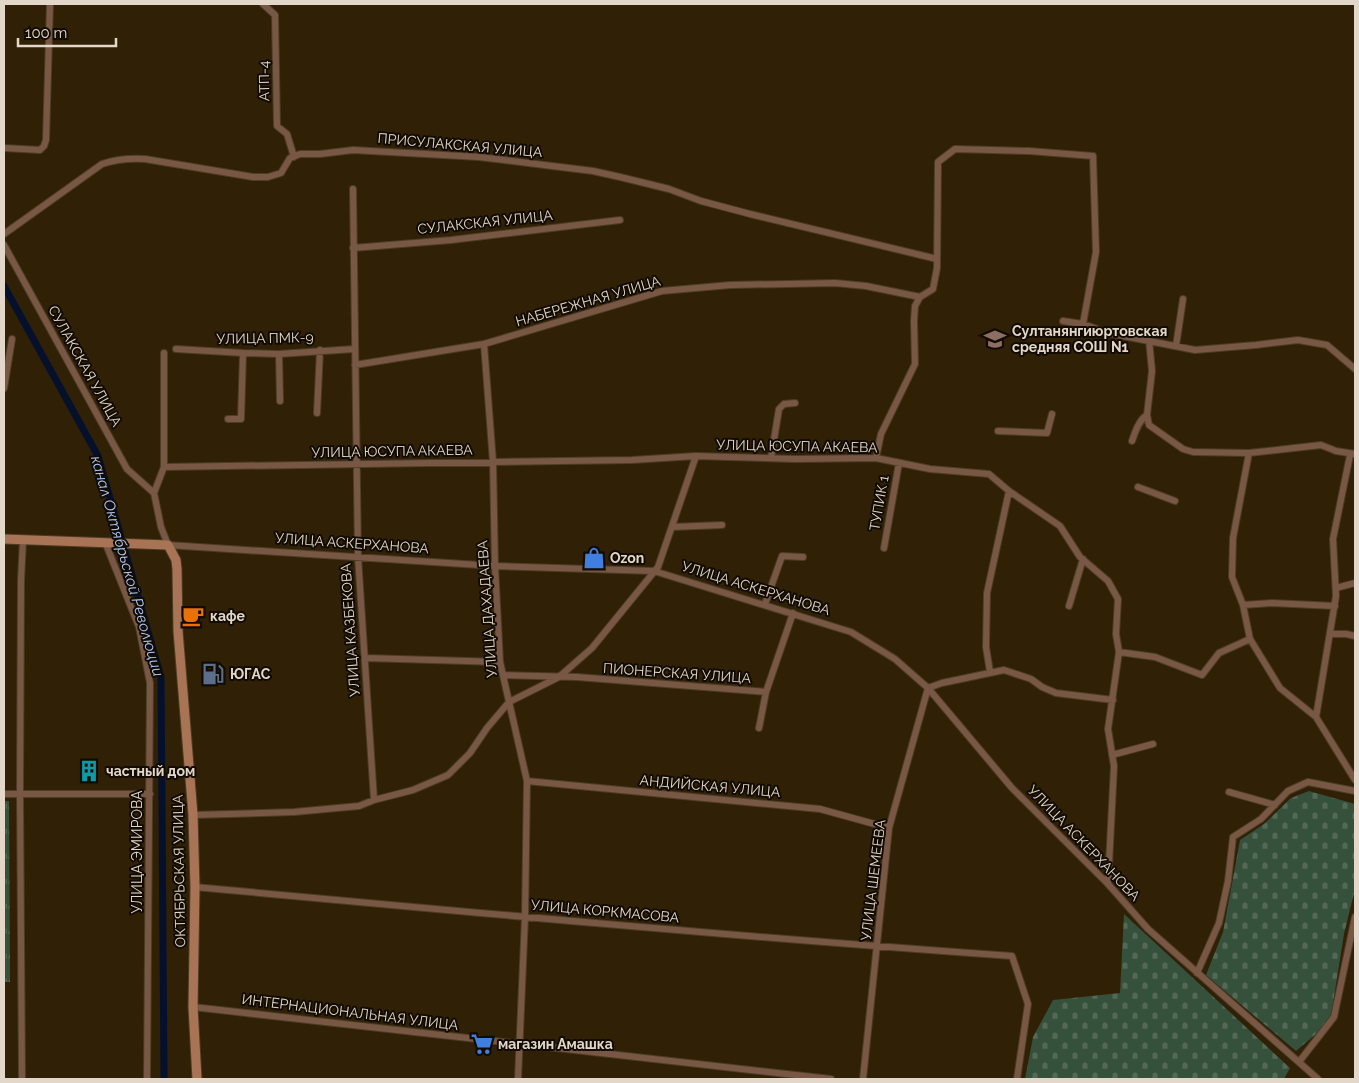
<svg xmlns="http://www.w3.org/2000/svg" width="1359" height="1083" font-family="Raleway,sans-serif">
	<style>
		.cemetery { fill: url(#cemetery-stones) }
		.park { fill: url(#park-tufts) }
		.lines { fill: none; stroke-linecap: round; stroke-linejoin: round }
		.canal { stroke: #05112c; stroke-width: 7 }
		.street-casing { stroke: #4c3d25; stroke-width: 8 }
		.secondary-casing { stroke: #4c3d25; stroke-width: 11 }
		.street { stroke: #795745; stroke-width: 6 }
		.secondary { stroke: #a97456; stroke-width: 9 }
		.labels { text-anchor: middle; stroke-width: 4; stroke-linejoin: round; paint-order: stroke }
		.street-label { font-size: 14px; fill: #e2d7c8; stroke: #120b03 }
		.poi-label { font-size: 14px; font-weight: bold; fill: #e2d7c8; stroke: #120b03; text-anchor: start }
		.water-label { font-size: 15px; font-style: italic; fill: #b2cbf9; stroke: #120b03 }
	</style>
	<defs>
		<pattern id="cemetery-stones" width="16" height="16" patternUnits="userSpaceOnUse" patternTransform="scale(1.25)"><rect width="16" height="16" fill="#36513b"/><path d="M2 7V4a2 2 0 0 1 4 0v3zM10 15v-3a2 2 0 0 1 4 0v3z" fill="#536956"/></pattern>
		<pattern id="park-tufts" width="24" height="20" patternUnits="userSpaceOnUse" patternTransform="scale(1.25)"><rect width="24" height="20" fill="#36513b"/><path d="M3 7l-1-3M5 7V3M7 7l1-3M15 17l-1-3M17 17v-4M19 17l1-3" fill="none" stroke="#536956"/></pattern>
	</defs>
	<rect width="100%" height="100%" fill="#302006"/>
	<path class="cemetery" d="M1309 791 1355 804V889L1344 934 1330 1022 1296 1051 1206 975 1223 932 1240 840 1264 824 1291 798Z
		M1124 914 1290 1068 1284 1079H1025L1033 1037 1053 1000 1120 993Z"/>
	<path class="park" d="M4 801H9L10 982H4Z"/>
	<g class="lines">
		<path class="canal" d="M4 286 98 456 161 677 164 1079"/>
		<g class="street-casing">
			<path id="street" d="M263 4 275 15 277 126 287 134 294 157
				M4 148 40 150 44 146 46 140 50 4
				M353 189 358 557 374 800
				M4 234 102 164C117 159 129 158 145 159L253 177H268L281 173 290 158 300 154H320L353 150 479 157 552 166 593 171 620 177 669 189 701 201 750 214 937 259
				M4 245 127 469 154 493
				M353 248 451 240 620 220
				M1063 321 1083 324 1108 333 1195 350 1256 345 1298 340 1327 345 1355 369
				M1149 340 1152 371 1147 415 1149 425 1183 449 1193 452 1249 453 1321 445 1336 451 1355 454
				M484 344 493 462 495 566 500 662 527 781 525 917 518 1079
				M1176 346 1183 299
				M176 349 243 353 279 354 354 349
				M164 353V467L154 493 161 527 168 545 495 566 654 571 851 632 895 659 928 688 1012 788 1108 884 1148 929 1318 1079
				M279 354 280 401
				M355 365 484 344 662 291 730 285 835 283 866 286 920 297
				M4 388 12 339
				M317 413 320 350
				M228 419H241L243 353
				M998 431 1047 433 1052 414
				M1132 441C1135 432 1139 420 1147 415
				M1249 453 1233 538 1232 577 1243 605 1250 639 1280 688 1316 717
				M1350 455 1333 539 1336 596 1316 717 1355 780
				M771 458 779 409 784 404 795 403
				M876 458 881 434 915 364 914 321 915 306 920 297 933 289 937 268 938 162 955 149 1029 151 1093 156 1096 252 1083 324
				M164 467 632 460 696 456 795 459 876 458 930 469 989 474 1009 491 1060 526 1080 557 1108 581 1118 599 1116 634 1119 652 1108 729 1114 766 1108 884
				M1138 487 1175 501
				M672 527 722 525
				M105 542 139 627 150 683 147 1079
				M884 548 899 463
				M1336 588 1355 583
				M765 604 782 556 803 557
				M1243 605 1272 603 1335 606
				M1069 606 1083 559
				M1330 634H1346L1355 636
				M1119 652 1155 657 1202 675 1219 653 1250 639
				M365 658 500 662
				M990 672 986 647 987 593 1009 491
				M503 675 577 677 766 692 793 613
				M759 728 766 692
				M1112 755 1153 744
				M527 781 820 809 889 828
				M1229 792 1275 805
				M4 794H150
				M193 815 294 812 359 806 374 800 413 790 448 775 470 753 487 728 509 702 559 677 592 648 658 567 696 456
				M195 887C467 912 740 937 1012 956L1028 1004 1017 1079
				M1197 973 1219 923 1228 881 1233 837 1261 819 1288 791 1308 782 1355 791
				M193 1007 831 1079
				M1299 1062 1334 1017 1355 917
				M22 1079 20 794 21 580 23 540
				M863 1079 889 828 928 688 942 683 1004 670 1031 679 1042 687 1056 693 1113 700"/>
		</g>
		<g class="secondary-casing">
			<path id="secondary" d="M4 539 168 545 176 560 177 569 178 631 193 815 195 887 193 1007 197 1079"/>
		</g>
		<use href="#street" class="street"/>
		<use href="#secondary" class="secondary"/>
	</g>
	<defs>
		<g id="school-bare" transform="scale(1.725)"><path d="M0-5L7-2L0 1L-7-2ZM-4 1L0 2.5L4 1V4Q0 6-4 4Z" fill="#8d6e63" stroke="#120b03" stroke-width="2.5" paint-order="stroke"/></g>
		<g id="shop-bare" transform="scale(1.725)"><path d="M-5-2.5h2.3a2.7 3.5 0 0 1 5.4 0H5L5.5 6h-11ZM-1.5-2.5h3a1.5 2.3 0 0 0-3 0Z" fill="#3f7fe0" stroke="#120b03" stroke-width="2.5" paint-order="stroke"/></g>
		<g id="cafe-bare" transform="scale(1.725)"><path d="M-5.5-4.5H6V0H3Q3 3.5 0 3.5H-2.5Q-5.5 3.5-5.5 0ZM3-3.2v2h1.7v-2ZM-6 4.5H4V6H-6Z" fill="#e8710a" stroke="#120b03" stroke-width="2.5" paint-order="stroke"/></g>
		<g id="fuel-bare" transform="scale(1.725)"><path d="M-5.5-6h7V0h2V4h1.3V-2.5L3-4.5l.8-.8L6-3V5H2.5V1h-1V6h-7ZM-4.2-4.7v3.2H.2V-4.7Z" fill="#5c6f8a" stroke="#120b03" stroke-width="2.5" paint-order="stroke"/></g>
		<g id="building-bare" transform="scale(1.725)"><path d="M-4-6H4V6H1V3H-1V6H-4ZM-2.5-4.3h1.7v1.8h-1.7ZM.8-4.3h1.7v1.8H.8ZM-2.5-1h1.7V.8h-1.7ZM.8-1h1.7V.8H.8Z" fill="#0f9aa8" stroke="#120b03" stroke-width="2.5" paint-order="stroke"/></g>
		<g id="supermarket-bare" transform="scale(1.725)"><path d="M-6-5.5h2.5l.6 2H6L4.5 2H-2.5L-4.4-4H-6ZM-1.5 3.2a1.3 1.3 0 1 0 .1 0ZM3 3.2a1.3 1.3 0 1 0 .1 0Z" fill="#3f7fe0" stroke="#120b03" stroke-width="2.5" paint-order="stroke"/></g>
	</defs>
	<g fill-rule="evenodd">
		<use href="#school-bare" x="995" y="339"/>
		<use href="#shop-bare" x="594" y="558"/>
		<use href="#cafe-bare" x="193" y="616"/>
		<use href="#fuel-bare" x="213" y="674"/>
		<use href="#building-bare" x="89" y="771"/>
		<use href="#supermarket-bare" x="482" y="1044"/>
	</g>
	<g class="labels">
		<g class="street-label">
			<text transform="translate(264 81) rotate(-91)" y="5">АТП-4</text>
			<text transform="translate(460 145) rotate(5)" y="5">ПРИСУЛАКСКАЯ УЛИЦА</text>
			<text transform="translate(485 222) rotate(-6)" y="5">СУЛАКСКАЯ УЛИЦА</text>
			<text transform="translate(588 301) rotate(-16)" y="5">НАБЕРЕЖНАЯ УЛИЦА</text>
			<text transform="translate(265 338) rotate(-1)" y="5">УЛИЦА ПМК-9</text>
			<text transform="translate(85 366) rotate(61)" y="5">СУЛАКСКАЯ УЛИЦА</text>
			<text transform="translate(797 446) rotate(1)" y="5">УЛИЦА ЮСУПА АКАЕВА</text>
			<text transform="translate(392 451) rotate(-1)" y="5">УЛИЦА ЮСУПА АКАЕВА</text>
			<text transform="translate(879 503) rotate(-80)" y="5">ТУПИК 1</text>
			<text transform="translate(352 543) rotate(4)" y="5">УЛИЦА АСКЕРХАНОВА</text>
			<text transform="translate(756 588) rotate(17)" y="5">УЛИЦА АСКЕРХАНОВА</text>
			<text transform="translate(487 609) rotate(-94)" y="5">УЛИЦА ДАХАДАЕВА</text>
			<text transform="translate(350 630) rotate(-94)" y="5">УЛИЦА КАЗБЕКОВА</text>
			<text transform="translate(677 673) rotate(4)" y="5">ПИОНЕРСКАЯ УЛИЦА</text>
			<text transform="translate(710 786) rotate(5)" y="5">АНДИЙСКАЯ УЛИЦА</text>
			<text transform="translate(1084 843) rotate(46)" y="5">УЛИЦА АСКЕРХАНОВА</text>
			<text transform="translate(137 852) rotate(-90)" y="5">УЛИЦА ЭМИРОВА</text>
			<text transform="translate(179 871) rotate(-91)" y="5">ОКТЯБРЬСКАЯ УЛИЦА</text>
			<text transform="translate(873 880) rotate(-83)" y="5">УЛИЦА ШЕМЕЕВА</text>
			<text transform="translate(605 911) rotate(5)" y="5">УЛИЦА КОРКМАСОВА</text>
			<text transform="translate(350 1012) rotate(7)" y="5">ИНТЕРНАЦИОНАЛЬНАЯ УЛИЦА</text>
		</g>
		<g class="poi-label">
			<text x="1012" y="336">Султанянгиюртовская<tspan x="1012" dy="16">средняя СОШ N1</tspan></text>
			<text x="610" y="563">Ozon</text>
			<text x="210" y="621">кафе</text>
			<text x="230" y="679">ЮГАС</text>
			<text x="106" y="776">частный дом</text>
			<text x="498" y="1049">магазин Амашка</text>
		</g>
		<g class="water-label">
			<text transform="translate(127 566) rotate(74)" y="5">канал Октябрьской Революции</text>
		</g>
	</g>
	<rect width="1359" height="1083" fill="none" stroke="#e2d7c8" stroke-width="10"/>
	<path d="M18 38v8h98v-8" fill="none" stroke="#e2d7c8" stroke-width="2.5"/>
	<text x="25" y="38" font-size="15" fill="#e2d7c8" stroke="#120b03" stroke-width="4" paint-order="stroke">100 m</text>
</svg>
